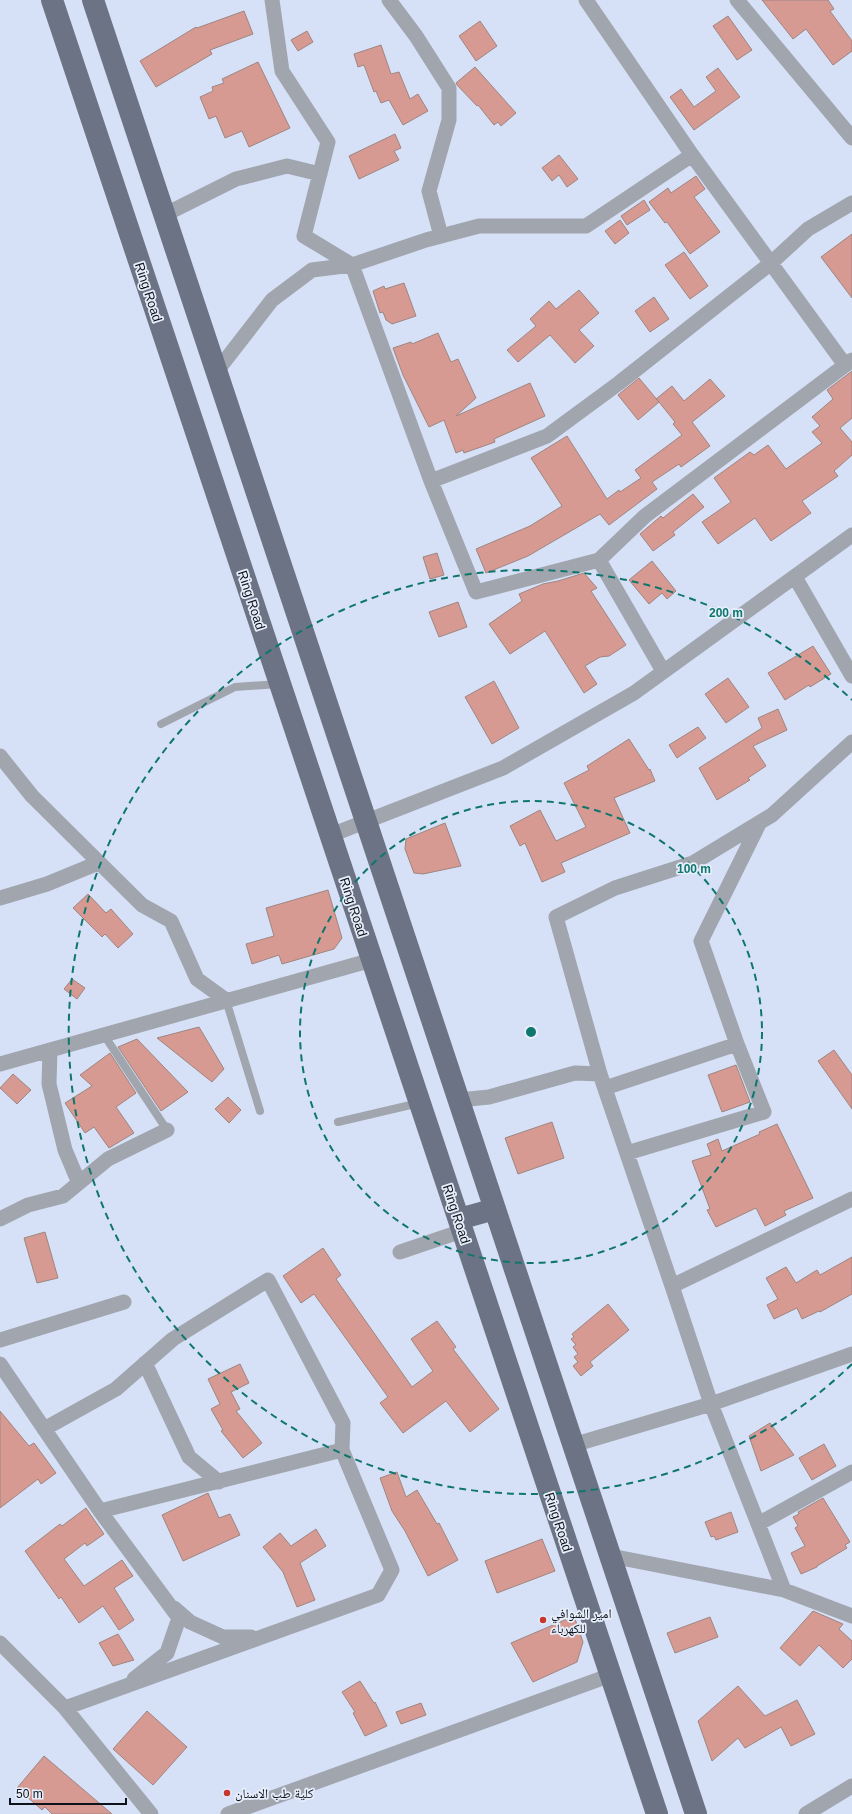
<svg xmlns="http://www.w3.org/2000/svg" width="852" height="1814" font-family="Helvetica,'Noto Naskh Arabic',sans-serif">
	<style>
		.building { fill: #d69a92; stroke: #9f8581 }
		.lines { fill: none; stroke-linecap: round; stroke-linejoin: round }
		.lane { stroke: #a0a5ae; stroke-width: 8 }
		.street { stroke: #a0a5ae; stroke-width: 15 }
		.primary { stroke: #6b7384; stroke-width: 22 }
		.ring { fill: none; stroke: #0f766e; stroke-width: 2; stroke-dasharray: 7 5 }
		.poi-dot { fill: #c6382f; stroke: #e7eefb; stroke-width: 1.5 }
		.labels { text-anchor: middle; stroke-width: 3.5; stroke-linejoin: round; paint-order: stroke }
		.street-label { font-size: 13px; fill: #0e1219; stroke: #e7eefb }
		.poi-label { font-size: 13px; fill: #0e1219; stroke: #e7eefb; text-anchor: start }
		.centre { fill: #0f766e; stroke: #e7eefb; stroke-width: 2 }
		.ring-label { font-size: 12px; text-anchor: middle; font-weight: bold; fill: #0f766e; stroke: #e7eefb; stroke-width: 3.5; stroke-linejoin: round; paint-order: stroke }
	</style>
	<rect width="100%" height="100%" fill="#d6e1f7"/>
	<path class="building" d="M762 0H828L834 9 830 11 852 41V51L833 65 806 29 793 39Z
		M244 11 253 34 210 50 212 54 156 87 140 61 196 27 197 28Z
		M728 16 752 50 737 60 713 26Z
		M480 21 497 46 476 61 459 36Z
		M307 31 313 42 298 51 291 40Z
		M381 45 391 74 399 72 410 99 418 94 428 111 403 125 389 100 381 103 376 91 374 92 364 65 358 67 354 54Z
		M258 62 290 128 249 147 242 131 225 138 216 116 209 119 200 97 213 91 212 87 224 83 222 79Z
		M475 67 516 113 501 126 498 122 494 125 478 105 477 106 457 85 456 83Z
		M718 68 740 97 694 130 670 97 681 89 694 107 716 91 706 77Z
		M395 134 401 148 394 151 399 160 359 179 349 156Z
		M559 155 578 179 567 187 559 175 552 181 542 168Z
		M696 176 705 189 694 197 720 232 690 254 667 222 665 223 649 202 668 188 671 193Z
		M644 200 650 210 627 225 621 216Z
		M620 220 629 233 615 244 605 231Z
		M852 234V298L821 257Z
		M684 252 708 286 690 299 665 265Z
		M404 283 416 316 392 324 386 320 383 312 380 313 373 291 384 286 385 289Z
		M579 290 599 313 579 330 594 346 575 363 550 335 518 362 507 350 536 326 530 319 549 301 556 309Z
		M654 297 669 319 650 332 635 311Z
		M438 333 451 362 458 359 476 398 456 416 530 383 545 416 494 439 495 442 464 453 463 450 456 453 444 420 429 427 403 375 393 348 411 342 412 344Z
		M852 371V418L840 428 852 442V455L834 471 838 476 802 501 811 513 771 541 755 518 718 544 702 522 731 502 714 478 750 452 754 455 768 445 786 469 822 443 812 432 820 426 812 417 833 399 827 390Z
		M639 378 659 402 656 399 672 386 684 401 710 379 725 396 692 422 710 446 681 467 679 464 652 482 657 489 609 525 600 514 528 556 486 573 476 549 530 526 562 506 531 458 567 436 607 499 619 490 620 492 641 478 635 470 682 435 673 424 675 422 659 402 638 420 618 395Z
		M693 494 704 507 673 532 675 535 653 551 640 534 661 516 663 518Z
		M437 553 444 575 430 579 423 557Z
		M652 561 676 591 667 599 662 593 649 604 629 580Z
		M584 573 597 588 591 591 626 645 609 656 600 657 585 666 597 684 584 693 545 631 510 654 489 624 522 601 519 594 543 584 558 581Z
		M458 602 467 627 439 637 429 612Z
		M813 646 831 674 810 687 809 685 785 700 768 673Z
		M728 678 749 707 726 723 705 694Z
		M494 681 519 728 492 744 465 697Z
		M778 709 787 730 753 746 766 766 748 778 750 780 717 800 699 768 762 728 758 718Z
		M698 727 706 738 677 758 669 745Z
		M629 739 649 770 650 769 655 781 614 798 630 833 561 863 565 872 542 882 525 843 520 846 510 826 540 810 556 841 586 827 564 783 589 770 587 766Z
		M445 823 461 866 423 874 414 873 405 849 406 839Z
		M328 890 342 938 334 949 282 964 279 955 252 964 246 944 274 936 266 908Z
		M88 894 106 913 111 909 133 934 118 948 105 934 102 937 73 908Z
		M72 979 85 988 77 999 64 989Z
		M199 1027 224 1069 212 1082 157 1038Z
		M137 1039 188 1092 161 1111 118 1047Z
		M834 1050 852 1075V1109L818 1061Z
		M110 1053 136 1093 116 1107 134 1133 109 1148 94 1127 85 1133 65 1103 92 1086 80 1075Z
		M736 1065 750 1102 722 1112 708 1075Z
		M13 1074 31 1090 17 1104 0 1088Z
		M228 1097 241 1110 229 1123 215 1109Z
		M552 1122 564 1158 518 1174 505 1138Z
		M777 1124 813 1198 784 1211 786 1215 765 1226 756 1208 716 1227 707 1210 710 1209 692 1161 711 1155 707 1144 718 1139 722 1151 760 1134 759 1132Z
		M45 1232 58 1278 37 1283 24 1238Z
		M323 1248 341 1275 336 1279 412 1387 433 1371 411 1339 437 1321 456 1347 453 1349 499 1409 470 1432 446 1401 403 1433 380 1403 388 1397 314 1294 301 1303 283 1276Z
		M852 1257V1294L820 1312 819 1311 802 1319 797 1308 774 1319 767 1305 778 1299 766 1278 786 1267 796 1283 817 1270 820 1275Z
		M608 1304 629 1330 590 1362 593 1366 581 1376 573 1366 578 1362 574 1357 578 1354 573 1347 576 1345 571 1339 574 1337 572 1334Z
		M240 1364 249 1383 231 1392 240 1409 236 1411 262 1443 243 1458 221 1431 223 1430 211 1409 220 1404 208 1379Z
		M0 1411 29 1446 34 1443 56 1473 41 1484 38 1479 0 1508Z
		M770 1423 794 1455 761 1471 749 1436Z
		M824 1444 836 1466 812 1480 799 1458Z
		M397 1472 406 1497 417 1490 437 1524 439 1523 458 1560 428 1576 405 1531 392 1511 380 1478Z
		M208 1493 219 1518 230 1514 240 1535 183 1561 162 1515Z
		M823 1498 850 1542 845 1545 847 1548 817 1566V1567L801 1574 791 1553 805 1546 795 1528 798 1526 793 1517 799 1514 798 1512Z
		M86 1508 104 1534 87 1546 85 1543 64 1559 84 1586 122 1560 133 1576 114 1588 134 1620 119 1630 103 1606 79 1623 61 1597 59 1599 25 1551 60 1524 62 1526Z
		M731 1512 738 1532 716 1540 714 1536 711 1537 705 1522Z
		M316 1529 326 1546 300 1563 315 1600 297 1607 283 1572 263 1547 280 1533 291 1546Z
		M542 1539 555 1571 497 1593 485 1561Z
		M813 1611 843 1624 839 1629 852 1641V1659L843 1668 819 1645 800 1666 780 1648Z
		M574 1616 583 1642 577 1662 533 1682 511 1643Z
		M710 1617 718 1637 675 1653 667 1633Z
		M118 1634 134 1660 113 1666 99 1643Z
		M360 1681 374 1703 375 1702 387 1726 365 1736 353 1713 355 1712 342 1692Z
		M738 1686 765 1716 797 1700 815 1734 791 1746 781 1727 745 1748 738 1738 712 1761 698 1721Z
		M421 1703 426 1715 401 1724 396 1712Z
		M147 1711 187 1747 153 1785 113 1749Z
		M44 1756 112 1814H52L45 1807 42 1810 17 1788Z"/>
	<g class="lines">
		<path class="lane" d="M161 724 235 687 279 684
			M226 1000 260 1111
			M104 1035 167 1130
			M338 1122 419 1103"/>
		<path class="street" d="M272 0 282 71 328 142 304 236 352 265 431 481 547 436 619 383 771 263 808 229 852 203
			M389 0 416 36 449 88V120L429 191 441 236
			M586 0 692 155 845 365
			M737 0 852 138
			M164 215 236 179 287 166 320 174
			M217 371 272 300 312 270 352 265 426 240 479 226H586L692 155
			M431 481 476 592 599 560
			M795 577 852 676
			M663 671 599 560 645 516 852 360
			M852 742 772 815 693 863 615 888 556 917 600 1074 672 1286 852 1199
			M0 756 32 796 142 905 171 921 197 979 226 1000
			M331 835 503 768 634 693 852 535
			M0 898 47 884 98 863
			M50 1050 49 1084 65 1150 79 1183
			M0 1064 372 960
			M605 1088 737 1044
			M459 1100 489 1097 575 1073 600 1074
			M627 1153 764 1112 737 1044 701 941 759 824
			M0 1219 28 1205 63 1196 108 1159 167 1130
			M400 1252 462 1231
			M0 1340 124 1302
			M145 1363 189 1457 219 1482
			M0 1364 100 1511 342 1450 392 1570 378 1595 65 1708
			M44 1429 116 1389 173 1339 268 1280 343 1423 342 1450
			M573 1445 711 1404 852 1354
			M100 1511 179 1618 167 1653 134 1679
			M758 1524 852 1472
			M611 1556 784 1590 711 1404 672 1286
			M784 1590 852 1616
			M174 1608 190 1622 223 1637H251
			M0 1643 65 1708 151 1814
			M228 1814 611 1675
			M806 1814 852 1786"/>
		<path class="primary" d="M52 0 657 1814
			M93 0 696 1814
			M459 1219 495 1209"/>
	</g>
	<g class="ring">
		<circle cx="531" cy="1032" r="231"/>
		<path d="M852 1364A462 462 0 1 1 852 700"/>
	</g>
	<g class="poi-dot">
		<circle cx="543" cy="1620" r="4"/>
		<circle cx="227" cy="1793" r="4"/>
	</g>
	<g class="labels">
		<g class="street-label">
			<text transform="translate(149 292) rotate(72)" y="5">Ring Road</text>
			<text transform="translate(252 600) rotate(72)" y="5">Ring Road</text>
			<text transform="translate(354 907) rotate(72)" y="5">Ring Road</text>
			<text transform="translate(457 1214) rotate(72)" y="5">Ring Road</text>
			<text transform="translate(559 1522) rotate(72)" y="5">Ring Road</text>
		</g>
		<g class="poi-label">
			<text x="551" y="1618">امير الشوافي<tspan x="551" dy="15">للكهرباء</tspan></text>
			<text x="235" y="1798">كلية طب الاسنان</text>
		</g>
	</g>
	<circle cx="531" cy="1032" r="6" class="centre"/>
	<g class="ring-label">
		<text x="726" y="617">200 m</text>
		<text x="694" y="873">100 m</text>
	</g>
	<path d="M10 1798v6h116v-6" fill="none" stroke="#0e1219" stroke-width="2"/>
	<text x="16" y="1798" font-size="12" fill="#0e1219" stroke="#e7eefb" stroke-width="3" paint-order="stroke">50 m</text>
</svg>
